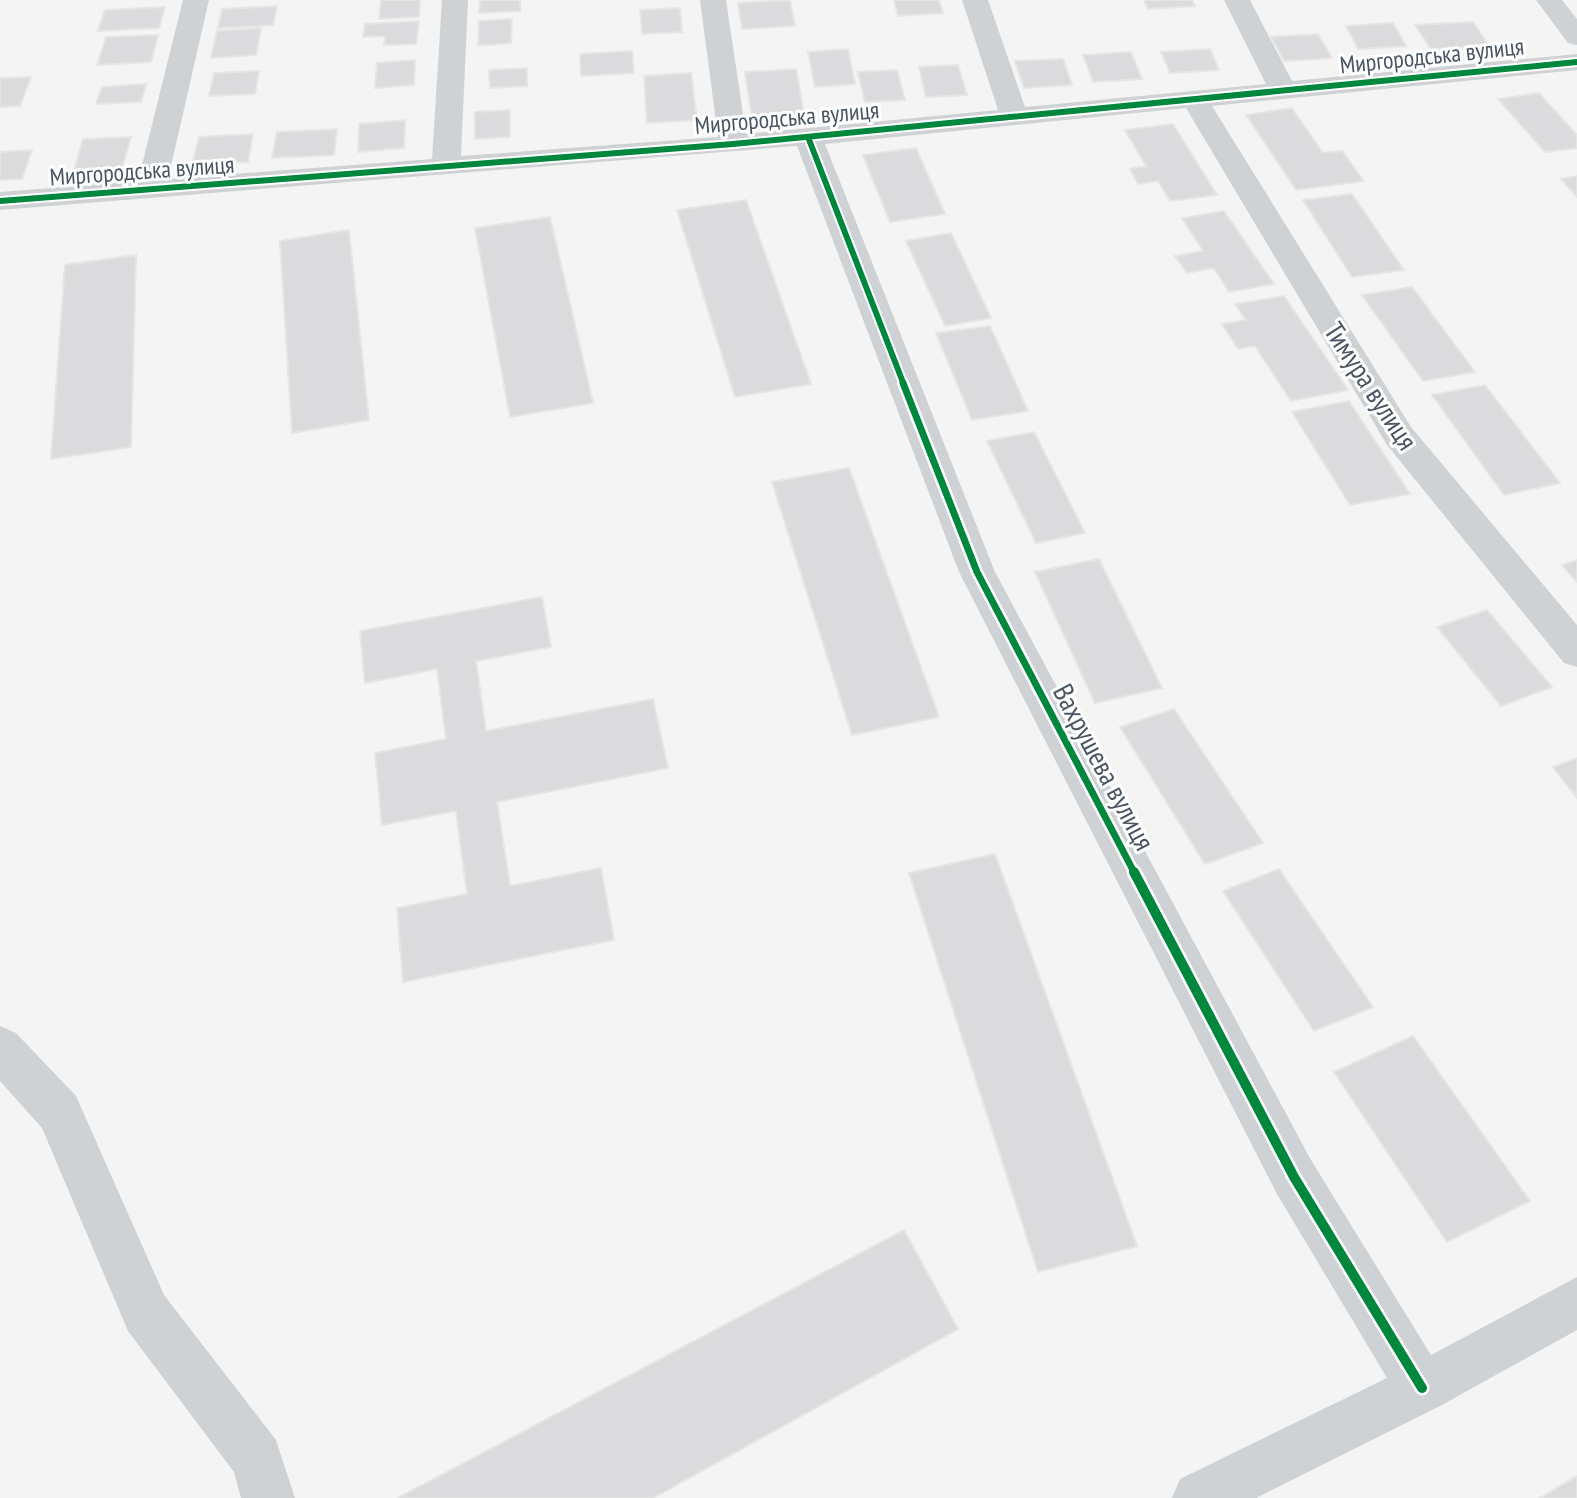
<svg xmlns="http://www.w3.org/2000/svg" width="1577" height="1498" font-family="'PT Sans Narrow',sans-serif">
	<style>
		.building { fill: #dbdbde; stroke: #e5e5e6; stroke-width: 2 }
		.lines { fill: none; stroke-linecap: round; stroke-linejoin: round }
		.minor { fill: #cfd2d4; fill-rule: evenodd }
		.cycleway-far2-casing { stroke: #fff; stroke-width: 10 }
		.cycleway-far1-casing { stroke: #fff; stroke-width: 12 }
		.cycleway-casing { stroke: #fff; stroke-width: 15 }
		.cycleway-far2 { stroke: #00873e; stroke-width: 6 }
		.cycleway-far1 { stroke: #00873e; stroke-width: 7 }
		.cycleway { stroke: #00873e; stroke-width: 10 }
		.labels { text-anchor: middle; stroke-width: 6; stroke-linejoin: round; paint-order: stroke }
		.far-street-label { font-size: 24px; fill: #495562; stroke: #fff }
		.street-label { font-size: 28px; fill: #495562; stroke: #fff }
	</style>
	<rect width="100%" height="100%" fill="#f4f4f4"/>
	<path class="building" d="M381 0H420L419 17 379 19Z
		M480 0H520V11L479 13Z
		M790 0 795 26 742 29 738 3Z
		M894 0H939L943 13 898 16Z
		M1144 0H1192L1195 6 1148 9Z
		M277 6 273 25 218 28 222 9Z
		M165 7 159 28 98 31 105 10Z
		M680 8 682 32 642 34 640 10Z
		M512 19 511 43 478 46 479 21Z
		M419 21 416 44 384 45 385 36 363 37 365 24Z
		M1473 22 1489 46 1431 49 1415 25Z
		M1393 23 1406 46 1358 49 1346 26Z
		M261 28 256 55 211 58 217 31Z
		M1318 34 1332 58 1284 61 1271 37Z
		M158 35 151 62 97 65 106 37Z
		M848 49 855 84 815 87 808 52Z
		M1210 49 1219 70 1170 73 1161 52Z
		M632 51 634 73 581 76 580 54Z
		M1131 52 1142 79 1093 82 1083 55Z
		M1063 59 1072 85 1024 88 1015 61Z
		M415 60 414 85 375 88 377 63Z
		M958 65 967 95 926 97 919 67Z
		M527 68V86L490 88 489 70Z
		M796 69 804 114 752 118 745 72Z
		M897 70 905 100 865 102 858 72Z
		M259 71 255 94 209 96 214 73Z
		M691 73 697 120 647 123 644 76Z
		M31 77 20 106 0 107V78Z
		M146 84 141 102 96 104 102 87Z
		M1539 93 1577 135V148L1545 152 1498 99Z
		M1292 108 1323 153 1342 151 1364 181 1296 190 1246 115Z
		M510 110V137L475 139V112Z
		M405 120 404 148 358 152 359 124Z
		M1173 124 1217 195 1170 201 1158 181 1138 184 1130 169 1146 166 1125 130Z
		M337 129 334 155 272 158 277 132Z
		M253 134 248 162 192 165 199 137Z
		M131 137 121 172 73 174 83 139Z
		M916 148 945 214 890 222 863 155Z
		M32 150 22 179 0 180V152Z
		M1577 176V197L1561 179Z
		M1352 194 1404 270 1352 277 1303 200Z
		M746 200 811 384 735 397 677 210Z
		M1224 211 1274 284 1229 292 1214 268 1187 273 1175 256 1203 251 1182 218Z
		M550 217 593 403 510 417 475 228Z
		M349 230 369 420 292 433 280 241Z
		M951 233 991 318 945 326 906 241Z
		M136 255 131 447 51 459 65 265Z
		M1412 287 1475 372 1423 381 1362 295Z
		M1284 296 1348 390 1291 401 1255 346 1238 349 1222 324 1246 320 1235 304Z
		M990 326 1028 411 972 420 936 333Z
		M1485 385 1560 483 1504 495 1432 395Z
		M1349 401 1410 494 1350 505 1292 412Z
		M1034 432 1085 533 1036 543 987 441Z
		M849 468 939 717 852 735 772 482Z
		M1099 559 1162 688 1095 703 1035 572Z
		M1577 560V582L1562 565Z
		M542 597 551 647 476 661 486 731 653 699 668 768 497 802 510 886 601 868 614 940 403 982 397 908 467 894 456 811 382 825 375 753 446 739 437 669 365 683 360 631Z
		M1487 610 1552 687 1501 706 1437 627Z
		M1174 709 1263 843 1205 864 1120 727Z
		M1577 758V798L1553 767Z
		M995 854 1137 1246 1038 1272 909 873Z
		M1279 869 1373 1007 1314 1031 1223 891Z
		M1413 1036 1530 1201 1447 1242 1334 1072Z
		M904 1230 958 1329 653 1498H398Z
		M1577 1476V1498H1540Z"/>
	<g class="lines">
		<path class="minor" d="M183 0H209L168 179 432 159 442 0H468L461 156 718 137 700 0H726L746 134 998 110 962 0H988L1025 107 1266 84 1224 0H1250L1292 81 1577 54V70L1212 106 1411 427 1577 625V667L1564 663 1387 445 1186 108 825 144 995 572 1311 1160 1431 1355 1577 1277V1330L1440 1406 1256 1498H1172L1180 1479 1387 1378 1277 1194 959 572 797 146 0 210V192L138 181Z
			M1536 0H1562L1577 19V45L1568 43Z
			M0 1026 16 1033 76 1096 164 1295 276 1440 295 1498H241L234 1472 128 1331 42 1128 0 1081Z"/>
		<g class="cycleway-far2-casing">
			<path id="cycleway-far2" d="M808 137 904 385
				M0 201 733 144 1577 62"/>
		</g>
		<g class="cycleway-far1-casing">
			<path id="cycleway-far1" d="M903 383 977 572 1135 874"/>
		</g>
		<g class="cycleway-casing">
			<path id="cycleway" d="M1134 872 1294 1177 1422 1388"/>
		</g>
		<use href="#cycleway-far2" class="cycleway-far2"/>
		<use href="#cycleway-far1" class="cycleway-far1"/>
		<use href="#cycleway" class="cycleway"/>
	</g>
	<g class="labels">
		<g class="far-street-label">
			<text transform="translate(1432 56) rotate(-6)" y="8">Миргородська вулиця</text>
			<text transform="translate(787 118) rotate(-5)" y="8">Миргородська вулиця</text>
			<text transform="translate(142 171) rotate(-4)" y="8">Миргородська вулиця</text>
		</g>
		<g class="street-label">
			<text transform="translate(1371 386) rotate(57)" y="10">Тимура вулиця</text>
			<text transform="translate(1104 767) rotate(62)" y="10">Вахрушева вулиця</text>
		</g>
	</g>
</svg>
